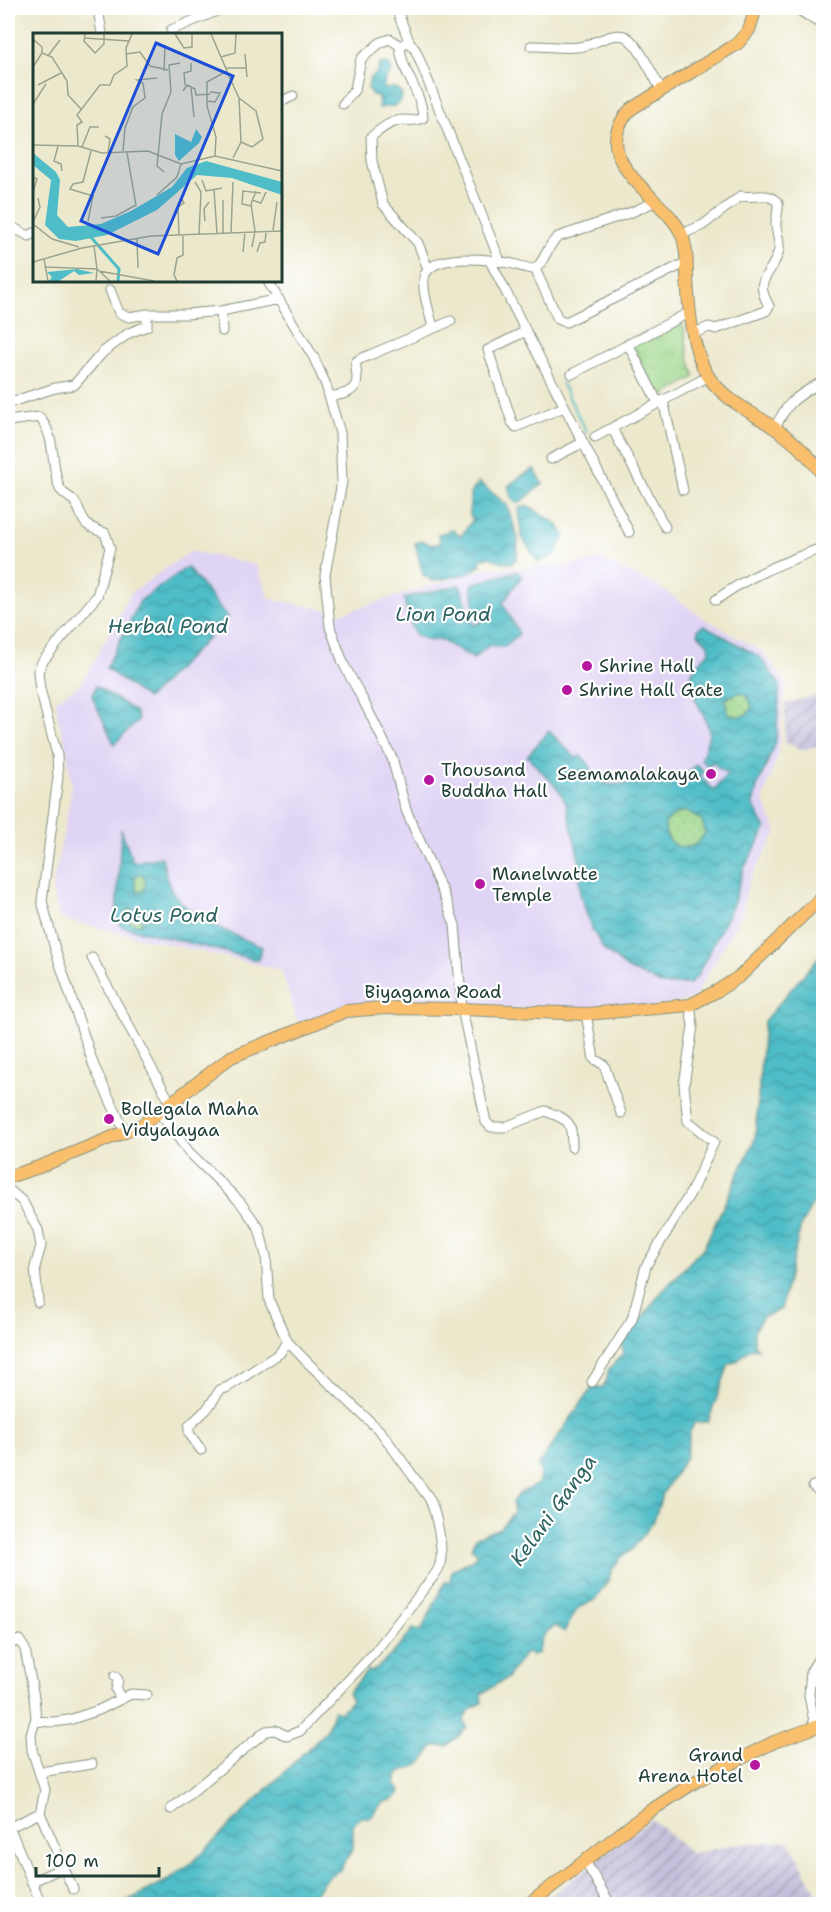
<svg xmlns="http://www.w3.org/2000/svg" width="831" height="1912" font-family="'Shantell Sans',sans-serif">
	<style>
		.built { fill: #e0d4f4 }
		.industrial { fill: url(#industrial-furrows) }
		.grass { fill: url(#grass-dots); stroke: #5e8a5f; stroke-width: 1.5 }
		.park { fill: url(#park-tufts); stroke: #5e8a5f; stroke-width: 1.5 }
		.water { fill: url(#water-waves); stroke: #377d7e; stroke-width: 1.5; fill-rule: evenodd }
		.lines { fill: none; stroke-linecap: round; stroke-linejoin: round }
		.stream { stroke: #4fbdc7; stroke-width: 2 }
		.minor-casing { stroke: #869280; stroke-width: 11 }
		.major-casing { stroke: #869280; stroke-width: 14 }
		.minor { stroke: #fff; stroke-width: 9 }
		.major { stroke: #f9bf6d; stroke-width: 12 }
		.poi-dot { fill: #b5179e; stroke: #fff; stroke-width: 2 }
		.labels { text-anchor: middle; stroke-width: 4.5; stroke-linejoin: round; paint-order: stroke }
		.poi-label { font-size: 18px; fill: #1f3d34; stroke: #fff; text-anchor: start }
		.street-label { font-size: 18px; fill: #1f3d34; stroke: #fff }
		.water-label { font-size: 20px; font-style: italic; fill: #2d6360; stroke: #fff }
		.inset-river { fill: none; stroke: #4fbdc7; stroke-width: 3 }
		.inset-road { fill: none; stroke: #9aa48f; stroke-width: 1.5 }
		.view { fill: #1d4ed8; fill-opacity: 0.15; stroke: #1d4ed8; stroke-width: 3 }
		.inset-edge { fill: none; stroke: #1f3d34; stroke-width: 3 }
	</style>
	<defs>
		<pattern id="industrial-furrows" width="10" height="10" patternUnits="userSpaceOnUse" patternTransform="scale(1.5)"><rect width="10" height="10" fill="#c4c0db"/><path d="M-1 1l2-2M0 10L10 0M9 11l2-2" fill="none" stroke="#9f9db2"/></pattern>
		<pattern id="grass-dots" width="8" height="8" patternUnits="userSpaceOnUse" patternTransform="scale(1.5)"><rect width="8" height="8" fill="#9ed78a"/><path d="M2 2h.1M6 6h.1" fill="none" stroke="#88b978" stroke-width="1.8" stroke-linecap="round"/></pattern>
		<pattern id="park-tufts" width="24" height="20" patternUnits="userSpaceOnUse" patternTransform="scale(1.5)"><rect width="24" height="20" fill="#9ed78a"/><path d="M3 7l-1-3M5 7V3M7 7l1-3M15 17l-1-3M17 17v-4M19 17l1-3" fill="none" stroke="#88b978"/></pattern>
		<pattern id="water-waves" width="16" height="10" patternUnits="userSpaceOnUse" patternTransform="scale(1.5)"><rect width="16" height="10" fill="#4fbdc7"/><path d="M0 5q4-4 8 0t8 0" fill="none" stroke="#419ba2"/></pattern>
	</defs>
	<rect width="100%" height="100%" fill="#fff"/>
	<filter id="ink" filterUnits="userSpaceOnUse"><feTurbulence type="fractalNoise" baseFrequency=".0167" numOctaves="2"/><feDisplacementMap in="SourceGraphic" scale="12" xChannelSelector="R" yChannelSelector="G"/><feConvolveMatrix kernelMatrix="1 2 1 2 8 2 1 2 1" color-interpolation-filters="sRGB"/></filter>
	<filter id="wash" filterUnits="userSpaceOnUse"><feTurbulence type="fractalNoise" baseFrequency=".008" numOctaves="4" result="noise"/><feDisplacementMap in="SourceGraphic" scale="24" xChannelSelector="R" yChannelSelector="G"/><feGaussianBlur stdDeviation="1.35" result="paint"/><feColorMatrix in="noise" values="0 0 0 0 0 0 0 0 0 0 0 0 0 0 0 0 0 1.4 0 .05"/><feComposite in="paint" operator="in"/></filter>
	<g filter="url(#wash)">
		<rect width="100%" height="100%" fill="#ece8cc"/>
		<path class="built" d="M191 551 256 565 270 599 343 613 487 568 567 566 600 559 661 588 702 617 763 652 787 683 782 709 779 752 763 799 777 832 749 881 741 915 695 997 666 1006 586 1011 383 1006 299 1026 281 970 60 919 52 889 70 800 71 784 67 750 57 714 56 700 82 683 131 593Z"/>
		<path class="industrial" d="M823 694V744L802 750 785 742V704Z
			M651 1819 692 1854 736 1844 789 1841 823 1904H540Z"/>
		<path class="grass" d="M740 692 748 695 752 706 749 713 740 717 728 714 725 699Z
			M685 811 702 820 705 833C703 836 699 842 696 844 679 854 663 841 665 823L675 814Z
			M143 874 146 886 143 891 137 892 134 878 136 875Z
			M129 909 143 920 142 923 136 924 127 921 124 913Z"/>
		<path class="park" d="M669 325H680L684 327 688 355 695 377 659 398 633 345Z"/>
		<path class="water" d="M384 63 390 66 392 70 385 80 383 89 396 88 402 94 401 101 394 106 379 108 378 96 372 95 368 88 370 78 376 74 380 64Z
			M534 469 543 484 518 504 512 499 508 486 520 477Z
			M479 482 507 505 518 538 517 558 511 564 488 557 480 559 481 565 467 574 433 581 423 575 415 543 423 541 432 545 440 543 438 534 453 530 461 536 473 519 469 514 471 492Z
			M528 506 556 523 565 535 556 554 538 562 521 536 519 508Z
			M187 567 228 618 147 699 106 668 140 601Z
			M516 571 522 576 503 603 519 634 504 647 489 645 474 659 439 639 430 641 415 635 407 616 404 598 460 585 474 625 481 622 474 605 472 584Z
			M704 625 760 657 780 685 776 742 757 787 753 805 766 829 743 870 733 905 697 976 690 984 663 985 628 969 604 950 591 927 580 894 579 860 566 803 559 790 527 756 549 731 576 758 581 756C594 765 591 777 605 783 614 787 619 783 628 783 658 784 674 789 696 764L704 771 700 776 714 790 727 774 712 762 708 766 701 760C703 752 709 740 709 732 707 711 681 690 694 669 698 662 705 657 710 651L708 644 698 634V629ZM740 692 748 696 752 706 749 713 740 717 728 714 725 699ZM685 811 702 820 705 833C703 836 699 842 696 844 679 854 663 841 665 823L675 814Z
			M96 686 136 712 138 721 114 744 92 696Z
			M121 829 133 862 162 857C164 866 166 877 169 885 184 918 231 933 262 947L258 960 121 926 116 918ZM143 874 146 886 143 891 137 892 134 878 136 875ZM130 909 143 920 142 923 136 924 127 921 124 913Z
			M823 952V1186L801 1225 781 1309 770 1315 763 1316 754 1331V1345L758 1349 751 1348 737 1361 729 1364 708 1422H695L690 1432 686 1457 662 1495 654 1521 631 1551 621 1557 613 1568 608 1581 595 1600 578 1608 564 1632 556 1626C543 1632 540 1639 539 1653L532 1655 525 1653 507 1678 481 1694 482 1703C473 1707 466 1711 464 1721L467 1727C462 1734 454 1739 447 1746H433C423 1765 419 1766 399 1772L395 1783 400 1792 394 1799 382 1803 370 1818 362 1817 353 1824V1848L340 1870C324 1876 318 1889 310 1904H121L168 1880 194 1861 326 1731 334 1710 341 1712 352 1700 348 1693 368 1670 371 1672C388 1660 401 1646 413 1629L421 1631 445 1582 450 1581 452 1570 474 1559 477 1552 471 1548 476 1537 500 1528 514 1512 512 1502 520 1493 538 1484 541 1473 538 1465 594 1385 602 1388 607 1380 608 1370 623 1353 622 1344 659 1295 704 1247 755 1139 764 1021Z"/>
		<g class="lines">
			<path class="stream" d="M562 384 587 433"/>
		</g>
	</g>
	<g filter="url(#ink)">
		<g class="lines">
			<g class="minor-casing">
				<path id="minor" d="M98 8 102 34
					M396 8 409 41
					M796 8 824 26
					M171 30 224 8
					M400 46C401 72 422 92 423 118 414 122 412 120 403 120 390 121 381 129 371 137L372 161 383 204 418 243 428 269
					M400 46 409 41 416 51 500 261
					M531 46C546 45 569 50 583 46 594 44 617 29 628 38 642 50 651 73 661 89
					M280 102 293 96
					M343 104 355 89 361 59 381 42 390 39 400 46
					M8 225 29 236 34 233
					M682 234 703 225 741 196C754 199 767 190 778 203 779 213 775 219 776 226 777 235 780 241 779 250 772 278 752 276 769 306L766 311 716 329 709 327 694 333
					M490 261 629 532
					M535 269 558 319 566 322 687 262
					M267 280 314 358 326 385 340 433 342 482 325 575 330 627 344 665 363 700 392 758 406 810 446 900 455 925 462 1009 486 1122 491 1127H505L545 1111C569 1120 572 1120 572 1147
					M110 290 119 313 129 317 147 314H186L221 311
					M433 328C430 313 422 293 424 278 429 252 488 259 508 263 517 264 526 269 535 269 546 260 547 245 558 237L632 212 654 202
					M222 331 221 311 279 299
					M526 331 488 350 512 422 516 427 564 407
					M628 344 658 403
					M572 374 690 312
					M329 397C341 395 357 393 357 378 357 372 355 368 356 362L360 359 451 321
					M663 400 683 490
					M8 403 55 388 74 385 103 352 129 333 147 326V314
					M8 421 39 417C57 436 50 466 60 489 63 494 70 497 74 501 88 521 76 523 105 533L110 548 97 596 42 662 38 672 40 689 57 755 58 777 42 901 55 949 94 1066 125 1132
					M612 428 665 527
					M775 428C789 398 798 397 824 380
					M595 437 709 376
					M551 459 582 443
					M716 600C749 575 785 562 824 547
					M92 958 170 1102
					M586 1014 594 1059 604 1065 621 1113
					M158 1111 189 1152 240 1202 259 1228 266 1256 269 1300 287 1341 307 1362 381 1432 429 1498C436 1512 444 1549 440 1564 439 1569 436 1573 433 1577L375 1652 300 1731 287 1736 275 1730 266 1731 171 1809
					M8 1189 23 1202 38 1230 41 1246 35 1267 38 1302
					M592 1382 632 1319 646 1266 691 1192 714 1142 688 1121 684 1085 693 1026 690 1005
					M201 1450 189 1433V1426L207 1409 220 1390 228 1387 280 1353 287 1341
					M813 1486 824 1495
					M8 1645 19 1640 25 1649 34 1697 36 1718 31 1734 32 1750 45 1790 40 1813 73 1889
					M115 1676 118 1680 116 1690 121 1698
					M35 1721 53 1722 69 1720 99 1710 131 1694 147 1695
					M815 1727 809 1695 811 1671 824 1650
					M40 1772 92 1764
					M9 1826 41 1904
					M8 1828 40 1813
					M585 1861 610 1904
					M31 1882 64 1867"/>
			</g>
			<g class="major-casing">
				<path id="major" d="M756 8 749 30 737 44 631 109C583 160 663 195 681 233 687 245 687 264 687 278 689 309 691 348 708 376 725 401 752 412 776 429 795 442 812 458 824 477
					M8 1177 39 1167 142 1125 231 1057 346 1011 383 1008 462 1009 586 1014 690 1005 717 991 740 976 824 895
					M529 1904 647 1813 698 1780 774 1742 824 1724"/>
			</g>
			<use href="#minor" class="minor"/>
			<use href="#major" class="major"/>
		</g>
	</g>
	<g class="poi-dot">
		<circle cx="587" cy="666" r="6"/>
		<circle cx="567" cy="690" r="6"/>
		<circle cx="711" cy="774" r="6"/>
		<circle cx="429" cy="780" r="6"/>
		<circle cx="480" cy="884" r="6"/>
		<circle cx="109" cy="1119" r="6"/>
		<circle cx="755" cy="1765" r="6"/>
	</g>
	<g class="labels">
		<g class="poi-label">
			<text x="599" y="672">Shrine Hall</text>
			<text x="579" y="696">Shrine Hall Gate</text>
			<text x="441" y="776">Thousand<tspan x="441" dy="21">Buddha Hall</tspan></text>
			<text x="699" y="780" text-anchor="end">Seemamalakaya</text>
			<text x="492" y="880">Manelwatte<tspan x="492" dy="21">Temple</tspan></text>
			<text x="121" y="1115">Bollegala Maha<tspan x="121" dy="21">Vidyalayaa</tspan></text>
			<text x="743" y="1761" text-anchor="end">Grand<tspan x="743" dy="21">Arena Hotel</tspan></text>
		</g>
		<g class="street-label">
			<text x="433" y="998">Biyagama Road</text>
		</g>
		<g class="water-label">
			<text x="443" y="621">Lion Pond</text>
			<text x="168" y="633">Herbal Pond</text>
			<text x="164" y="922">Lotus Pond</text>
			<text transform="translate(553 1510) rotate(-54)" y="7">Kelani Ganga</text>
		</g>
	</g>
	<g transform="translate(33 33)">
		<rect width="249" height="249" fill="#ece8cc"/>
		<path d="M163 96 169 104 166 110 146 128 142 122V101L158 109ZM0 120 23 139 27 147 24 182 35 194 68 191 98 178 139 154 154 135 173 128 249 149V162L199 145 164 142 124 177 74 202 43 208 26 206 12 192 18 147 0 132ZM44 236 61 240 46 242 41 238 26 248H16L19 244 14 239Z" fill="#4fbdc7"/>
		<path class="inset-river" d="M56 202 86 236 85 248"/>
		<path class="inset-road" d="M52 1 51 8 62 20 71 11V1M142 1 151 15 159 14V1M178 1 194 38 174 49V73L183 104 182 123M51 5 96 8M0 6 9 14V20M93 21 107 19 117 33 135 37M212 21 214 44M15 23 27 7M188 24 202 20 203 1M0 34 9 20 19 24 34 48 35 62 49 77M193 35H214M131 38 132 12M194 39 206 65 208 109 200 125M5 52 28 40M152 52 151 40 158 38V30M158 54 161 84M150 58 154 52 162 56 163 62 177 61M206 65 223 78 230 106 219 114 208 109M174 68 182 69 187 60 177 59M0 71 13 51M72 103 77 106 75 120M0 112 45 113 69 120 115 118 148 131 182 123 249 138M45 112 44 92 49 89 44 82 67 52H77L81 42 94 33 93 15 99 1M25 113 21 128 28 131 29 138M49 114 57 94H66M90 118 92 95 100 74 112 65 110 50 104 47 124 45M131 139 124 133 129 81 138 59 136 32 147 30M0 144 4 146 0 159M169 147 173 158 189 155M162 149 168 159 166 201M181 157 184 200M124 162 144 144 148 131M190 167V200M219 167 228 170 233 159M218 173 209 171 210 158 228 160M68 185 83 183 103 172 94 120M55 188 60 163 37 156 40 151 50 149 58 118M172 188 171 176 176 169M0 189 7 174 5 165M0 191 19 206 46 214M240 197 244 169M198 199 200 149M146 202 145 174 151 170 148 165M104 206 105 235M61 213 64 236 77 248M219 214 222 198 218 171 223 158M210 219 212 199M224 219 227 210 232 209 233 200M11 226 15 248M0 229 49 215 118 203 249 198M12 234 64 236 63 248M66 238 121 248M144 248 141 242 144 225 150 222V202"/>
		<path class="view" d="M123 10 200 43 125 221 48 188Z"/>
		<rect width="249" height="249" class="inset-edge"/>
	</g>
	<rect width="831" height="1912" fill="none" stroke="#fff" stroke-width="30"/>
	<path d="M36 1867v9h123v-9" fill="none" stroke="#1f3d34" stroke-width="3"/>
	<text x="45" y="1867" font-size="18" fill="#1f3d34" stroke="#ffffff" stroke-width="4.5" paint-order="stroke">100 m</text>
</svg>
